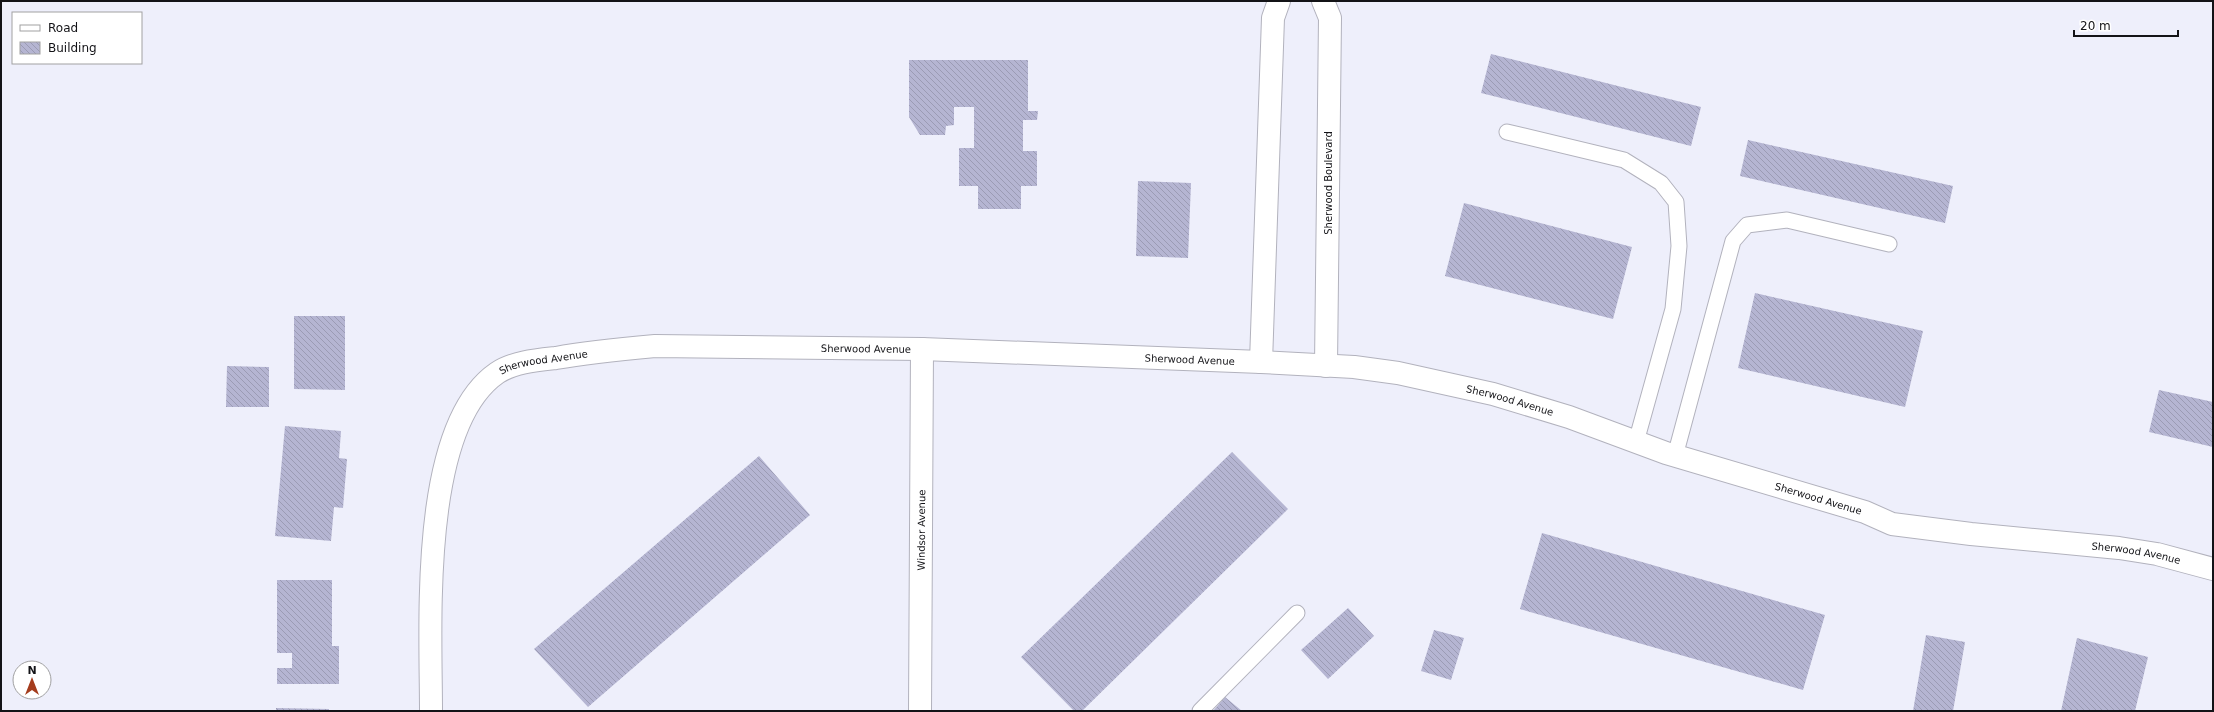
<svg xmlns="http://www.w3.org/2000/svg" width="2214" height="712" font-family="'DejaVu Sans',sans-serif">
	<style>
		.building { fill: url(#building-back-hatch) }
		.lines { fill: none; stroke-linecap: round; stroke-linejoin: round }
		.lane-casing { stroke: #b2b2bd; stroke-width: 17 }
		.street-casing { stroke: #b2b2bd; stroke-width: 24 }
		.lane { stroke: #fff; stroke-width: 15 }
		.street { stroke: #fff; stroke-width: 22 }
		.labels { text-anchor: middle; stroke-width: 4; stroke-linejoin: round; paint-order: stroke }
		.street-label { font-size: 10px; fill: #131317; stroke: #fff }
	</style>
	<defs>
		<pattern id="building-back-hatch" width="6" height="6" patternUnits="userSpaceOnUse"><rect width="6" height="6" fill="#b5b5d2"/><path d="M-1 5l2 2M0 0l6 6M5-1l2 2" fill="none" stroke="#9b9bb4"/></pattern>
	</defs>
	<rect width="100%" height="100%" fill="#eeeffb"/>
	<path class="building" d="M1491 54 1701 107 1691 146 1481 93Z
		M909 60H1028V111H1038L1037 120H1023V151H1037V186H1021V209H978V186H959V148H974V107H954V125L946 126 945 135H920L909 117Z
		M1748 140 1953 186 1945 223 1740 176Z
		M1138 181 1191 183 1188 258 1136 256Z
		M1464 203 1632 247 1613 319 1445 276Z
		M1755 293 1923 331 1905 407 1738 368Z
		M294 316H345V390L294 389Z
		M227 366 269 367V407H226Z
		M2159 390 2213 402V447L2149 432Z
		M285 426 341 431 339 458 347 459 343 508 334 507 331 541 275 536Z
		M1232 452 1288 509 1082 711H1074L1021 657Z
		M759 456 810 515 588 707 534 649Z
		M1542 533 1825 615 1803 690 1520 609Z
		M277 580H332V646H339V684H277V668H292V653H277Z
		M1348 608 1374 636 1328 679 1301 650Z
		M1434 630 1464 638 1451 680 1421 671Z
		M1926 635 1965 642 1953 711H1913Z
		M2077 638 2148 657 2135 711H2061Z
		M1225 697 1242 711H1213Z
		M276 708 329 709V711H276Z"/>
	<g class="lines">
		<g class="lane-casing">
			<path id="lane" d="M1507 132 1624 160 1661 183 1676 202 1679 246 1673 309 1636 442
				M1675 456 1733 241 1747 225 1787 220 1889 244
				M1200 711 1297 613"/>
		</g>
		<g class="street-casing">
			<g id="street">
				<path d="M1323 1 1330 18 1326 366"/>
				<path d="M1261 362 1273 18 1279 1"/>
				<path id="s1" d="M431 711C431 625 419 427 497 373 513 362 537 360 556 358 589 352 622 349 655 346L922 349 1261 362 1354 367 1398 373 1493 394 1569 417 1666 453 1865 512 1892 524 1971 534 2119 548 2157 554 2213 569"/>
				<path id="s2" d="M920 711 922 349"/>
			</g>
		</g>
		<use href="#lane" class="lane"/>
		<use href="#street" class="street"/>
	</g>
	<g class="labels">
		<g class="street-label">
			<text transform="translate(1328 183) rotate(-90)" y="4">Sherwood Boulevard</text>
			<text dy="4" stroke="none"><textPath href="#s1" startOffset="727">Sherwood Avenue</textPath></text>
			<text dy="4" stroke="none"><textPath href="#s1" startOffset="1051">Sherwood Avenue</textPath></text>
			<text dy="4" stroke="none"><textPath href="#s1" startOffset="403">Sherwood Avenue</textPath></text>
			<text dy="4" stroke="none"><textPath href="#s1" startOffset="1375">Sherwood Avenue</textPath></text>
			<text dy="4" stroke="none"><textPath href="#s1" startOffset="1699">Sherwood Avenue</textPath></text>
			<text dy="4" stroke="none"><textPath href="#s2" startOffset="181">Windsor Avenue</textPath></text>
			<text dy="4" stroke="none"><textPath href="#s1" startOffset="2023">Sherwood Avenue</textPath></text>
		</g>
	</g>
	<rect width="2214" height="712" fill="none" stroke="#131317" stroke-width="4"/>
	<rect x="12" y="12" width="130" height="52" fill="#ffffff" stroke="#a1a1a2"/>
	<rect x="20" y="25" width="20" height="6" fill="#ffffff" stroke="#a1a1a2"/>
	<text x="48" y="32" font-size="12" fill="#131317">Road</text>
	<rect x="20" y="42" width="20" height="12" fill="url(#building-back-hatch)" stroke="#a1a1a2"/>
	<text x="48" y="52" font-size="12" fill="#131317">Building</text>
	<g transform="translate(32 680)"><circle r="19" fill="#ffffff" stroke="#a1a1a2"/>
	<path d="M0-3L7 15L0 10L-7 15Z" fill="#a43c1d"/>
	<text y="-6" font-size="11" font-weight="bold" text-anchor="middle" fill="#131317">N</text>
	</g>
	<path d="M2074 30v6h104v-6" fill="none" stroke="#131317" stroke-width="2"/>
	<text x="2080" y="30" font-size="12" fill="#131317" stroke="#ffffff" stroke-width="3" paint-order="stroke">20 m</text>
</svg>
